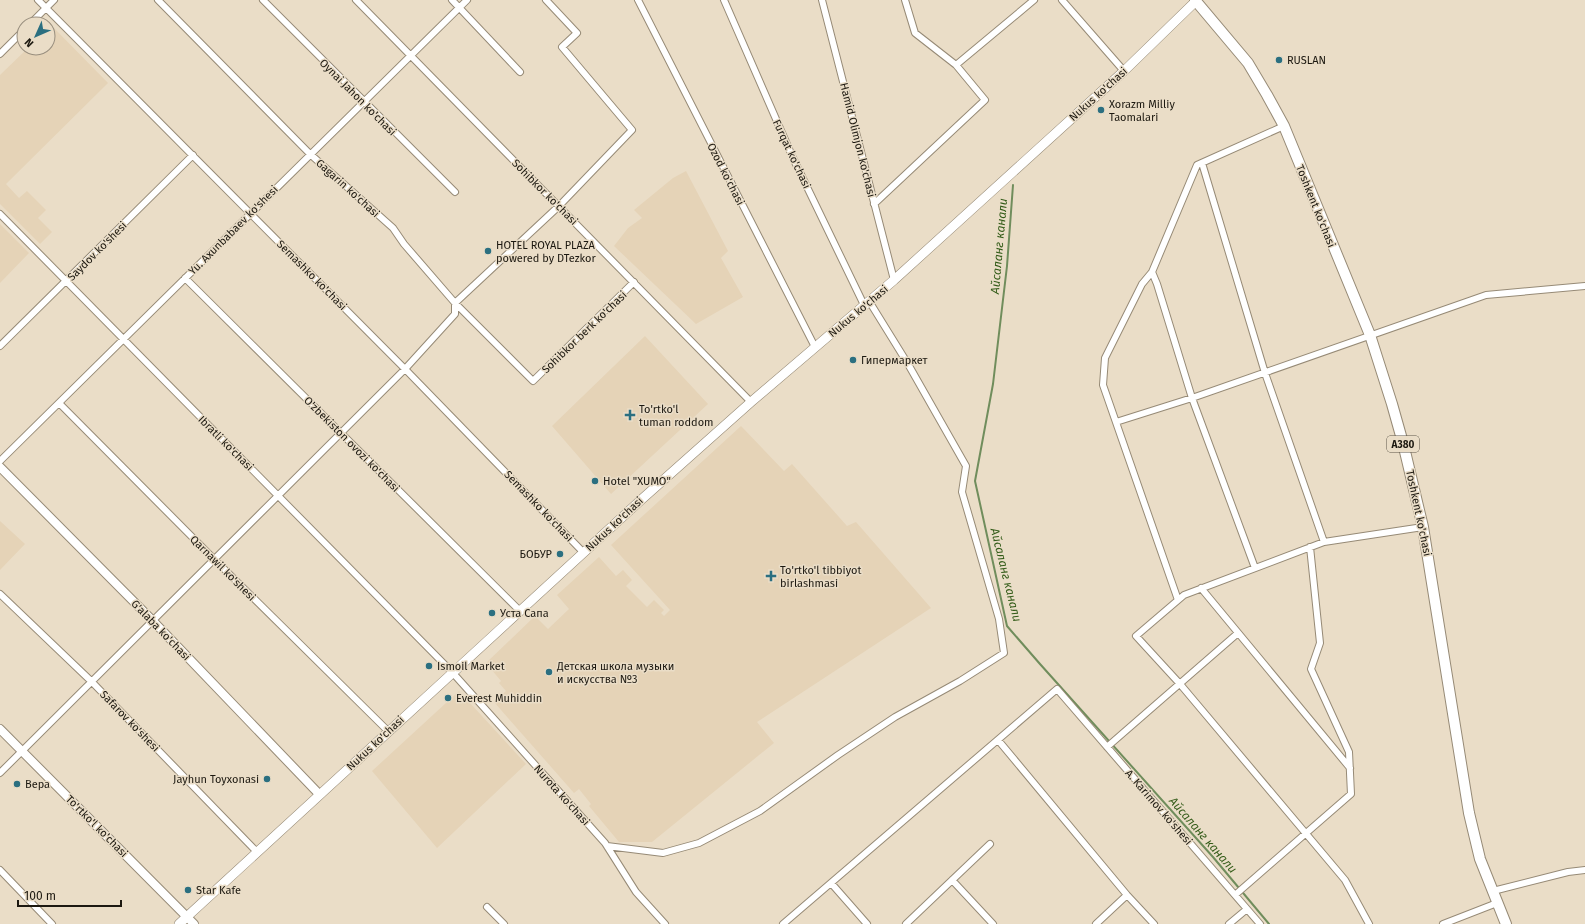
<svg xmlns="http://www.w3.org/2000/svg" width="1585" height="924" font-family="'Fira Sans',sans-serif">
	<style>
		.built { fill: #e5d3b7 }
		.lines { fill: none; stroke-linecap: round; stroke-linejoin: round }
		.stream { stroke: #708d5c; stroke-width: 2 }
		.minor-casing { stroke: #968a76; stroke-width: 8 }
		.tertiary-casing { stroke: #968a76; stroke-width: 10 }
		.secondary-casing { stroke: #968a76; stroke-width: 10 }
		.trunk-casing { stroke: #968a76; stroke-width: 12 }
		.minor { stroke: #fff; stroke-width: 6 }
		.tertiary { stroke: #fff; stroke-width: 8 }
		.secondary { stroke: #fff; stroke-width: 9 }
		.trunk { stroke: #fff; stroke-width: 10 }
		.poi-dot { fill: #2b6f80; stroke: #eaddc7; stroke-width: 1.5 }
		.labels { text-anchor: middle; stroke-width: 3; stroke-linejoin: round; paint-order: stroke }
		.shield { fill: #eaddc7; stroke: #5a5347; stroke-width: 1 }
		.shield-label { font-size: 10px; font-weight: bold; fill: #1c1810 }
		.poi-label { font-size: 11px; fill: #1c1810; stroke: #eaddc7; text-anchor: start }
		.street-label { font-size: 11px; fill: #1c1810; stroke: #eaddc7 }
		.water-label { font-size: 12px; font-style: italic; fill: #345c19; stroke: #eaddc7 }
	</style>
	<rect width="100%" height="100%" fill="#eaddc7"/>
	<path class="built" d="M51 25 108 83 6 184 19 198 27 191 46 210 38 218 52 232 40 244 0 204V75L28 48H48V28Z
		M686 171 728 251 721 258 743 297 696 324 614 246 628 228 642 218 634 210 673 178Z
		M0 224 29 253 0 283Z
		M645 336 708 404 611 494 552 426Z
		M741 426 784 471 792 464 847 526 856 522 931 608 757 722 774 743 652 842H619L589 806 591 804 579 789 574 793 494 702 506 691 499 683 501 681 486 663 535 616 548 629 569 609 557 595 599 557 616 576 623 570 632 580 626 586 647 607 654 600 664 610 661 613 664 616 670 610 611 545Z
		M0 521 25 544 0 570Z
		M459 691 526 764 437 848 372 771Z"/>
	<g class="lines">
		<path class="stream" d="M1013 185 1007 266 993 384 975 481 1007 626 1040 664 1213 857 1269 924"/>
		<g class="minor-casing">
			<path id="minor" d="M38 0 405 369 583 552
				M158 0 310 154 393 228 404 244 455 303 533 381 634 282
				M263 0 455 192
				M356 0 751 402
				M452 0 520 72
				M638 0 815 347
				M724 0 793 158 864 305
				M822 0 894 280
				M905 0 915 33 956 65
				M1062 0 1124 71
				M30 24 54 0
				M0 54 24 30
				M1202 163 1265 373 1324 542
				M874 204 985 100 956 65 1034 0
				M0 214 452 672 605 843 636 892 665 924
				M1152 272 1142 284 1105 358 1103 385 1178 600
				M185 278 519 610
				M0 346 193 155
				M59 403 214 559 388 731
				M1116 422 1192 398 1486 295 1585 286
				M0 461 467 0
				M1255 568 1192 398 1157 284 1152 272 1197 165 1284 126
				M1201 588 1350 768
				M0 594 91 681 257 852
				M998 740 1127 895 1154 924
				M1107 747 1238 633
				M0 773 405 369 455 314V303L559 206 632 130 562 47 577 33 546 0
				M607 846 663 853 699 843 760 811 838 755 895 717 960 681 1004 653 999 619 962 492 966 466 908 364 869 301
				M0 870 52 924
				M952 880 993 924
				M831 883 867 924
				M1493 891 1568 872 1585 870
				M1235 895 1351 794 1349 752 1311 669 1320 643 1310 547
				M487 907 504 924
				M783 924 1057 689 1260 924
				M906 924 990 844
				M1096 924 1127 895
				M1229 924 1247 909
				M1369 924 1345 880 1180 684 1136 636 1184 595 1324 542 1423 527
				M1443 924 1497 903"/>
		</g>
		<g class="tertiary-casing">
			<path id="tertiary" d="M0 467 152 620 319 794
				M0 729 194 924"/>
		</g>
		<g class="secondary-casing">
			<path id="secondary" d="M179 924 642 499 751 402 894 280 1124 71 1196 1"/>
		</g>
		<g class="trunk-casing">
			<path id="trunk" d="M1195 0 1248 63 1267 95 1284 126 1370 335 1392 404 1403 443 1423 527 1469 813 1480 859 1506 924"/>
		</g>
		<use href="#minor" class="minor"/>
		<use href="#tertiary" class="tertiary"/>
		<use href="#secondary" class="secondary"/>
		<use href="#trunk" class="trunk"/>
	</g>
	<g class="poi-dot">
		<circle cx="1279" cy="60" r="4"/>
		<circle cx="1101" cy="110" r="4"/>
		<circle cx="488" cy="251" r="4"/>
		<circle cx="853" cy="360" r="4"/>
		<path d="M628 409h4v4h4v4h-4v4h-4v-4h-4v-4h4z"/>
		<circle cx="595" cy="481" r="4"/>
		<circle cx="560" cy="554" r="4"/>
		<path d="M769 570h4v4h4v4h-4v4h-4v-4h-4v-4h4z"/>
		<circle cx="492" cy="613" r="4"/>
		<circle cx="429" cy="666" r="4"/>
		<circle cx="549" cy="672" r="4"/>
		<circle cx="448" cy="698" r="4"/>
		<circle cx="267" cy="779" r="4"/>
		<circle cx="17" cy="784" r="4"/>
		<circle cx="188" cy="890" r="4"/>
	</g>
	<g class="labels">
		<rect class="shield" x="1387" y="436" width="32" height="16" rx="3"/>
		<g class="shield-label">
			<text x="1403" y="448">A380</text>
		</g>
		<g class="poi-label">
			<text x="1287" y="64">RUSLAN</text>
			<text x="1109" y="108">Xorazm Milliy<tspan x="1109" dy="13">Taomalari</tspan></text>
			<text x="496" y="249">HOTEL ROYAL PLAZA<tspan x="496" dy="13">powered by DTezkor</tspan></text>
			<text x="861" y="364">Гипермаркет</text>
			<text x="639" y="413">To'rtko'l<tspan x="639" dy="13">tuman roddom</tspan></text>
			<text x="603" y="485">Hotel "XUMO"</text>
			<text x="552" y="558" text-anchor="end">БОБУР</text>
			<text x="780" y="574">To'rtko'l tibbiyot<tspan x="780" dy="13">birlashmasi</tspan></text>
			<text x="500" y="617">Уста Сапа</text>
			<text x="437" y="670">Ismoil Market</text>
			<text x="557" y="670">Детская школа музыки<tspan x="557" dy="13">и искусства №3</tspan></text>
			<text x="456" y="702">Everest Muhiddin</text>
			<text x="259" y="783" text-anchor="end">Jayhun Toyxonasi</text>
			<text x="25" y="788">Вера</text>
			<text x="196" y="894">Star Kafe</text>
		</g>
		<g class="street-label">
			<text transform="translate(1098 94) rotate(-42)" y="4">Nukus ko'chasi</text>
			<text transform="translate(358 97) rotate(45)" y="4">Oynai Jahon ko'chasi</text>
			<text transform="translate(858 140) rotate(76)" y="4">Hamid Olimjon ko'chasi</text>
			<text transform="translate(792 154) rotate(65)" y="4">Furqat ko'chasi</text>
			<text transform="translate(726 174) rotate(63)" y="4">Ozod ko'chasi</text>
			<text transform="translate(348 188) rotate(42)" y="4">Gagarin ko'chasi</text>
			<text transform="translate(545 192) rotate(45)" y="4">Sohibkor ko'chasi</text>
			<text transform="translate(1316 206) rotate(68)" y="4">Toshkent ko'chasi</text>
			<text transform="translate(233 230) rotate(-45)" y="4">Yu. Axunbabaev ko'shesi</text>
			<text transform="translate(97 251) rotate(-45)" y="4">Saydov ko'shesi</text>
			<text transform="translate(312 275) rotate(45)" y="4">Semashko ko'chasi</text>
			<text transform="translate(858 311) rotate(-40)" y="4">Nukus ko'chasi</text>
			<text transform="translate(584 332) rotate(-44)" y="4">Sohibkor berk ko'chasi</text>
			<text transform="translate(226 443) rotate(45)" y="4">Ibratli ko'chasi</text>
			<text transform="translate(352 444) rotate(45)" y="4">O'zbekiston ovozi ko'chasi</text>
			<text transform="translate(539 506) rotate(46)" y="4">Semashko ko'chasi</text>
			<text transform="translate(1419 513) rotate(78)" y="4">Toshkent ko'chasi</text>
			<text transform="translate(614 524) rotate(-43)" y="4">Nukus ko'chasi</text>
			<text transform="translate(223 568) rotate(45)" y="4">Qarnawil ko'shesi</text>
			<text transform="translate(161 630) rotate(46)" y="4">G'alaba ko'chasi</text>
			<text transform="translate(130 721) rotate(46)" y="4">Safarov ko'shesi</text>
			<text transform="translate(375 743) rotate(-43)" y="4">Nukus ko'chasi</text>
			<text transform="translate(562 795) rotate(48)" y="4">Nurota ko'chasi</text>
			<text transform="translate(1159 807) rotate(49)" y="4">A. Karimov ko'shesi</text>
			<text transform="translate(97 826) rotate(45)" y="4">To'rtko'l ko'chasi</text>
		</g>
		<g class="water-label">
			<text transform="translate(999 246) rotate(-85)" y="4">Айсаланг канали</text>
			<text transform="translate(1006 575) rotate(76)" y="4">Айсаланг канали</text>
			<text transform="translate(1203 835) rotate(49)" y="4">Айсаланг канали</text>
		</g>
	</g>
	<g transform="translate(36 36) rotate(225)"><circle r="19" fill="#eaddc7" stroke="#988e7e"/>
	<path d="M0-3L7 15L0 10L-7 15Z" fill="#2b6f80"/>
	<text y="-6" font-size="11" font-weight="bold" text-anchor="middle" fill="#1c1810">N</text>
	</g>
	<path d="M18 900v6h103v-6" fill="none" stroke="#1c1810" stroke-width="2"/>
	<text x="24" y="900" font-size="12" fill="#1c1810" stroke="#eaddc7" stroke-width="3" paint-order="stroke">100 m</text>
</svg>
